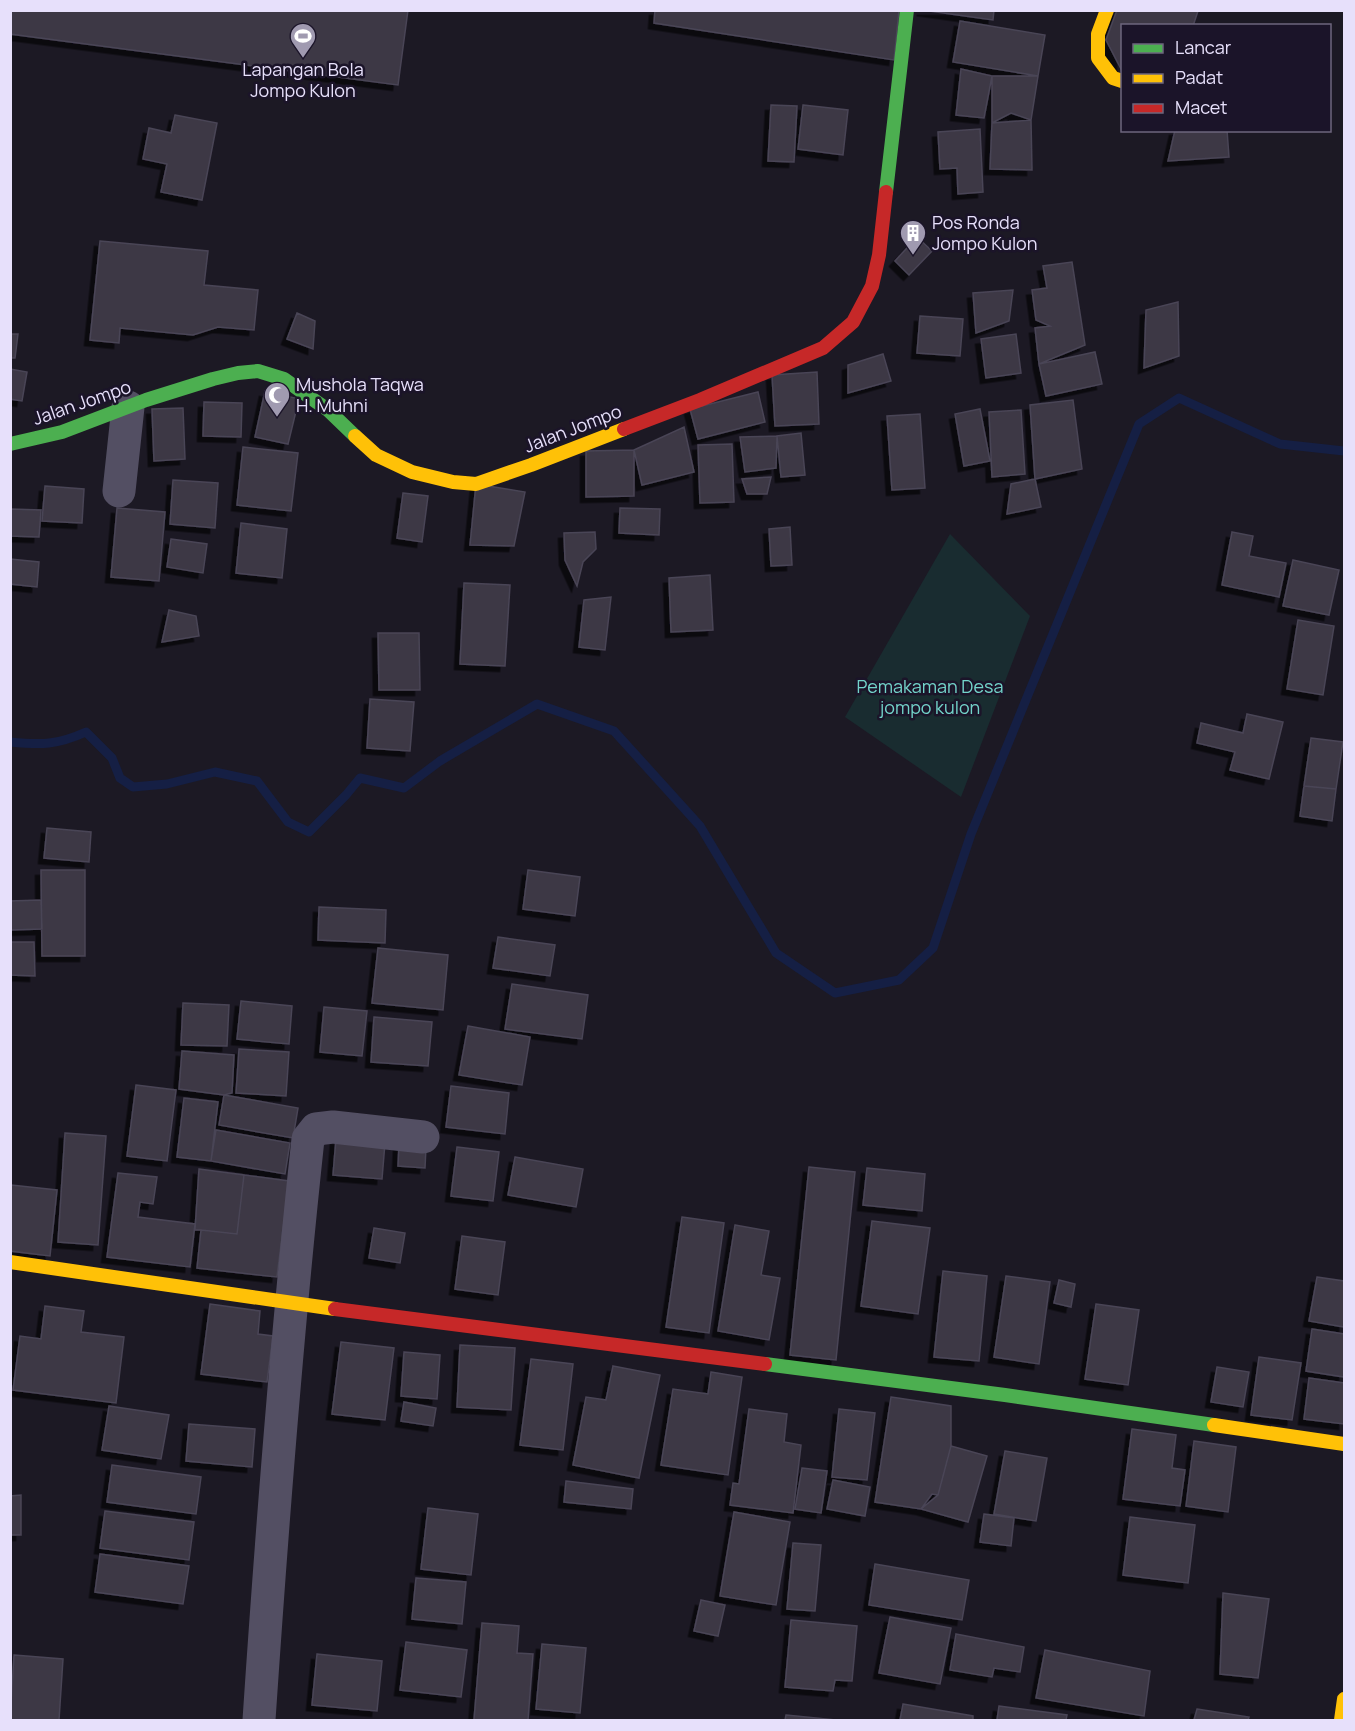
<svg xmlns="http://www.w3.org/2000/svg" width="1355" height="1731" font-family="Manrope,sans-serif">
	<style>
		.green { fill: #192c30 }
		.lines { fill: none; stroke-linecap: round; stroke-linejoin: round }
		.stream { stroke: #151f44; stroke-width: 9 }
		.building { fill: #3c3845; stroke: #4a4556; stroke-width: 1.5; filter: url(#shadow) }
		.street { stroke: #534f63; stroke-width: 33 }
		.fast { stroke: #4caf50; stroke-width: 14 }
		.slow { stroke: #ffc107; stroke-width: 14 }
		.jam { stroke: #c62828; stroke-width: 14 }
		.labels { text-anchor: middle; stroke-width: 5; stroke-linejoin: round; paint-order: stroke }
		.poi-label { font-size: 18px; fill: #e7e0fb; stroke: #1b1429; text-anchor: start }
		.street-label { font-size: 18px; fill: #e7e0fb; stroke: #1b1429 }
		.park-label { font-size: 18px; fill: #73d4ca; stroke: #1b1429 }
	</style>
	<defs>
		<filter id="shadow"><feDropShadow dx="-5.5" dy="5.5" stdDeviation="0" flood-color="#0009"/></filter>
	</defs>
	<rect width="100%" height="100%" fill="#1c1924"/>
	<path class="green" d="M950 534 1030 616 961 797 845 717Z"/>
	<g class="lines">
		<path class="stream" d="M10 742C42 745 57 745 86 732L112 758 120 778 133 787 167 784 215 772 257 781 288 822 309 832 346 795 360 778 404 788 440 761 537 704 614 731 700 826 776 953 835 993 899 980 933 948 971 834 1139 424 1179 398 1280 444 1344 451"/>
	</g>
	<path class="building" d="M10 10H408L398 85 10 34Z
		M655 10H899L894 60 654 23Z
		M922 10H994L993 20Z
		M1117 10 1198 11 1193 26H1122V71L1106 40Z
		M960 21 1045 35 1038 76 953 62Z
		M961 69 992 76 984 118 956 115Z
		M992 76H1038L1031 120 1011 113 992 123Z
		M771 105 797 106 794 162 768 161Z
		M803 105 848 110 843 155 798 149Z
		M175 115 217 123 202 200 161 192 167 164 143 159 149 128 171 133Z
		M1031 120 1032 170 990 169 992 123Z
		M980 129 983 192 958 194 957 168 940 169 938 132Z
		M1175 130H1227L1229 157 1168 161Z
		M917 237 932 251 909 275 895 261Z
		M100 241 208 251 204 285 258 290 254 330 218 327 193 335 120 328 119 343 90 340Z
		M1072 262 1085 345 1039 364 1035 328 1050 326 1036 320 1032 290 1047 288 1043 266Z
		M1013 290 1009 321 976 333 973 293Z
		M1178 302 1179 356 1144 368 1146 310Z
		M297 313 315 321 313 349 287 339Z
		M920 316 963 319 960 356 917 353Z
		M10 334H18L15 358H10Z
		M1016 334 1021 373 986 378 981 339Z
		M1095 352 1102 384 1046 396 1039 364Z
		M883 354 891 381 848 393V365Z
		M10 369 27 372 22 401 10 399Z
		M817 372 819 424 775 426 772 375Z
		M265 391 299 399 288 444 255 437Z
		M758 392 765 422 698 439 690 409Z
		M1073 400 1082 469 1035 479 1030 405Z
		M204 402 242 403 241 437 203 436Z
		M183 408 185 459 154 461 152 409Z
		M980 409 990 461 964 466 955 414Z
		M1021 410 1025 474 992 477 989 412Z
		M920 414 925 488 892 490 887 416Z
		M684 427 694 472 642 485 634 450Z
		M801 433 805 475 781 477 777 436Z
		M777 436 776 468 745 472 740 437Z
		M732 444 734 502 700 503 698 445Z
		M243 447 298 453 291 511 237 505Z
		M634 450V496L586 497V451Z
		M771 477 767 494H747L742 479Z
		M1035 479 1041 507 1007 514 1011 484Z
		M173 480 218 483 215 528 170 524Z
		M476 484 525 492 514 546 470 545Z
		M45 486 84 489 82 523 42 521Z
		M403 493 428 496 422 542 397 538Z
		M117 508 165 512 159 581 111 577Z
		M620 508 660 509 659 535 619 533Z
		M10 509 41 510 39 537 10 536Z
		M241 523 287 529 282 578 236 573Z
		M790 527 792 565 771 566 769 529Z
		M595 532 596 549 583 562 577 586 565 560 564 533Z
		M1232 532 1253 536 1249 556 1286 563 1279 597 1222 585Z
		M171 539 207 544 203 573 167 567Z
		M10 559 39 562 37 587 10 584Z
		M1293 560 1339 570 1329 615 1283 606Z
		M710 575 713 630 671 632 669 578Z
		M464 583 510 585 505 666 460 664Z
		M611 597 605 650 579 647 584 600Z
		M169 610 196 616 199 636 162 642Z
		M1298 620 1334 626 1323 695 1287 689Z
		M378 633H419L420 690H379Z
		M370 699 414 702 410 751 367 748Z
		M1247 714 1283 722 1269 779 1230 770 1235 752 1197 743 1201 723 1243 733Z
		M1311 738 1343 742 1336 789 1304 786Z
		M1304 786 1336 789 1332 821 1300 816Z
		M47 828 91 832 89 862 44 858Z
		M41 870H85V956H42Z
		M528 870 580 877 575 916 523 909Z
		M41 900 42 929 10 930V901Z
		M319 907 386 910 385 943 318 940Z
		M498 937 555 945 550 976 493 968Z
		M10 942H34L35 976 10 975Z
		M378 948 448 955 443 1010 372 1003Z
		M512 984 588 995 582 1039 505 1029Z
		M241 1001 292 1006 289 1044 237 1039Z
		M183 1003 229 1005 227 1046 181 1045Z
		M324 1007 367 1011 362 1056 320 1052Z
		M374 1017 432 1022 428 1066 371 1062Z
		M468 1026 530 1037 522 1085 459 1075Z
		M239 1049 289 1052 286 1096 236 1093Z
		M182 1051 234 1055 232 1093 224 1095 179 1089Z
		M136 1085 176 1090 167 1161 127 1156Z
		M451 1086 509 1093 505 1134 446 1127Z
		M224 1095 298 1108 293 1138 219 1125Z
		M184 1098 218 1102 211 1161 177 1157Z
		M216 1130 290 1143 285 1174 211 1161Z
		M65 1133 106 1136 98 1245 58 1242Z
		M336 1139 385 1143 382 1179 333 1175Z
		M399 1145 426 1147 425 1168 398 1166Z
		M457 1147 499 1152 493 1201 451 1196Z
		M515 1157 583 1169 576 1207 508 1195Z
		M809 1167 855 1172 836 1360 790 1355Z
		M867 1168 925 1174 922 1211 863 1205Z
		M199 1169 244 1175 237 1234 201 1230H195Z
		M118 1173 157 1177 153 1204 140 1202 138 1217 195 1224 190 1267 107 1257Z
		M244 1175 289 1181 277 1277 197 1268 201 1230 237 1234Z
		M11 1185 57 1190 50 1256 10 1251Z
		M682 1217 724 1223 709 1333 666 1327Z
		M872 1221 930 1228 918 1314 861 1306Z
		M735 1225 769 1231 761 1275 780 1278 769 1340 718 1331Z
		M374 1228 405 1233 400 1263 369 1258Z
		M462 1236 505 1242 498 1295 455 1289Z
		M943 1271 987 1276 979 1361 934 1357Z
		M1006 1276 1050 1282 1039 1364 994 1357Z
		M1317 1277 1344 1281V1327L1309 1321Z
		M1059 1280 1075 1284 1071 1307 1054 1303Z
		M210 1304 260 1311 258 1334 273 1336 267 1382 201 1374Z
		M1096 1304 1139 1310 1128 1385 1085 1379Z
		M45 1306 84 1311 81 1332 124 1337 116 1403 13 1390 20 1336 41 1339Z
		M1312 1329 1344 1334V1377L1306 1371Z
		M341 1342 394 1348 385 1420 332 1414Z
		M460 1345 515 1348 511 1410 457 1407Z
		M404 1352 440 1355 437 1399 401 1396Z
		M1259 1357 1301 1363 1292 1420 1251 1415Z
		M531 1359 573 1364 563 1450 520 1445Z
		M613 1366 660 1375 639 1478 573 1465 586 1397 606 1400Z
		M1217 1367 1249 1372 1243 1407 1211 1402Z
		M711 1372 742 1377 728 1475 661 1465 673 1389 708 1394Z
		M1309 1378 1344 1383V1424L1304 1419Z
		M891 1397 951 1406V1446L938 1495 932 1494 921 1509 875 1502Z
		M404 1402 436 1408 433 1426 401 1421Z
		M109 1406 169 1415 161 1459 102 1450Z
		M749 1409 787 1414 784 1442 801 1445 793 1513 730 1505 733 1483 739 1484Z
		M839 1409 875 1413 867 1480 832 1477Z
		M189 1424 255 1429 252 1467 186 1461Z
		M1132 1429 1176 1435 1172 1468 1185 1470 1180 1506 1123 1499Z
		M1194 1441 1236 1447 1228 1512 1186 1506Z
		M951 1446 987 1456 968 1522 921 1509 938 1495Z
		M1005 1451 1047 1458 1036 1521 994 1514Z
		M112 1465 201 1477 196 1514 107 1502Z
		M802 1468 827 1471 821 1513 795 1509Z
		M833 1480 870 1487 865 1516 827 1509Z
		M566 1481 633 1489 631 1509 564 1502Z
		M21 1495V1535H10V1496Z
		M428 1508 478 1514 471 1575 421 1569Z
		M105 1511 194 1522 189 1560 100 1548Z
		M734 1512 790 1522 776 1605 720 1596Z
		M984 1514 1014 1518 1011 1546 980 1542Z
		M1130 1517 1195 1525 1188 1583 1123 1575Z
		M793 1543 821 1545 815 1611 787 1609Z
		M100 1554 189 1566 183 1604 95 1592Z
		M875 1564 969 1580 962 1620 869 1605Z
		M416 1578 466 1582 462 1624 412 1619Z
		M1223 1593 1269 1599 1258 1678 1220 1674Z
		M701 1600 725 1605 718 1636 694 1631Z
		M890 1617 951 1628 940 1684 879 1673Z
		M791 1620 857 1626 852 1681 835 1680 833 1691 785 1687Z
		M482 1623 519 1626 517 1653 533 1654 528 1720H474Z
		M956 1634 1024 1647 1020 1672 994 1668 992 1677 950 1670Z
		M406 1642 467 1650 461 1697 400 1690Z
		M542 1644 586 1648 580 1713 536 1709Z
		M1045 1650 1150 1671 1144 1716 1036 1698Z
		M317 1654 382 1661 377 1711 312 1705Z
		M14 1655 63 1659 59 1720H10Z
		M903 1704 973 1716V1720H900Z
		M999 1706 1067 1715 1066 1720H997Z
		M1197 1709 1249 1717 1248 1720H1194Z
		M786 1715 836 1720H785Z"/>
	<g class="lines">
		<path class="street" d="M119 491 128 407
			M259 1720C272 1526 287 1333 308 1139L316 1129 333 1127 423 1137"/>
		<path class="fast" d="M886 192 907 10
			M10 444 62 432 146 400 213 379 238 373 258 371 284 379 328 410 355 436
			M765 1364 1005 1395 1214 1425"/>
		<path class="slow" d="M1107 10 1098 34V58L1113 78 1122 81
			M355 436 376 455 412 472 453 482 476 484 531 465 624 429
			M10 1262 335 1309
			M1214 1425 1344 1444
			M1341 1720 1344 1699"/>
		<path class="jam" d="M624 429 700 400 823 348 853 322 872 286 879 255 886 192
			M335 1309 765 1364"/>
	</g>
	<defs>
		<g id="stadium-pin" transform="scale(1.35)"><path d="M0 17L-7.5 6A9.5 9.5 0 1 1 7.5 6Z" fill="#a09ab0" stroke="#1b1429"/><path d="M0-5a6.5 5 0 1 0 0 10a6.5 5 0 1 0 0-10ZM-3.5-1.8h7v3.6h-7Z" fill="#fff"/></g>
		<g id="building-pin" transform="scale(1.35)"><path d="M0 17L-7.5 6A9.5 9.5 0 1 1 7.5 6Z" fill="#a09ab0" stroke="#1b1429"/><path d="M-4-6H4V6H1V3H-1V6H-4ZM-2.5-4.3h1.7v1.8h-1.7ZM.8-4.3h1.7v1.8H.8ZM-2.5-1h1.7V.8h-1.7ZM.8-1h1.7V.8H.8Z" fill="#fff"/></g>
		<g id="mosque-pin" transform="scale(1.35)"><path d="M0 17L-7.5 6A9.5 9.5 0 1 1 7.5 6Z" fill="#a09ab0" stroke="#1b1429"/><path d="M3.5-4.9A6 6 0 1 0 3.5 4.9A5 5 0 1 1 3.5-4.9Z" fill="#fff"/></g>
	</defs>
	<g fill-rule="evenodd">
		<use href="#stadium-pin" x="303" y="36"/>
		<use href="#building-pin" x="913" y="233"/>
		<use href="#mosque-pin" x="277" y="395"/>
	</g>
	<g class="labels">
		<g class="poi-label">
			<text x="303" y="76" text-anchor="middle">Lapangan Bola<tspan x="303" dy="21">Jompo Kulon</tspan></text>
			<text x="932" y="229">Pos Ronda<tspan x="932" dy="21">Jompo Kulon</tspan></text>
			<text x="296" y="391">Mushola Taqwa<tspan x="296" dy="21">H. Muhni</tspan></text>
		</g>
		<g class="street-label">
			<text transform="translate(82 403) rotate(-19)" y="6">Jalan Jompo</text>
			<text transform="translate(573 429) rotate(-21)" y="6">Jalan Jompo</text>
		</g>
		<g class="park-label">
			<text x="930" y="693">Pemakaman Desa<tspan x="930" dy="21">jompo kulon</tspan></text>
		</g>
	</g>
	<rect width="1355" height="1731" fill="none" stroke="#e7e0fb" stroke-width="24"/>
	<rect x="1121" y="24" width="210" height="108" fill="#1b1429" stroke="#6d667d" stroke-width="1.5"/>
	<rect x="1133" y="44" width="30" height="9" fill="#4caf50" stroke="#6d667d" stroke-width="1.5"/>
	<text x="1175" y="54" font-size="18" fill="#e7e0fb">Lancar</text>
	<rect x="1133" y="74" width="30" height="9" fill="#ffc107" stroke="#6d667d" stroke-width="1.5"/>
	<text x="1175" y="84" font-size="18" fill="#e7e0fb">Padat</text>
	<rect x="1133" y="104" width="30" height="9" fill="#c62828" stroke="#6d667d" stroke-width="1.5"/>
	<text x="1175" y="114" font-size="18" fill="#e7e0fb">Macet</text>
</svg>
